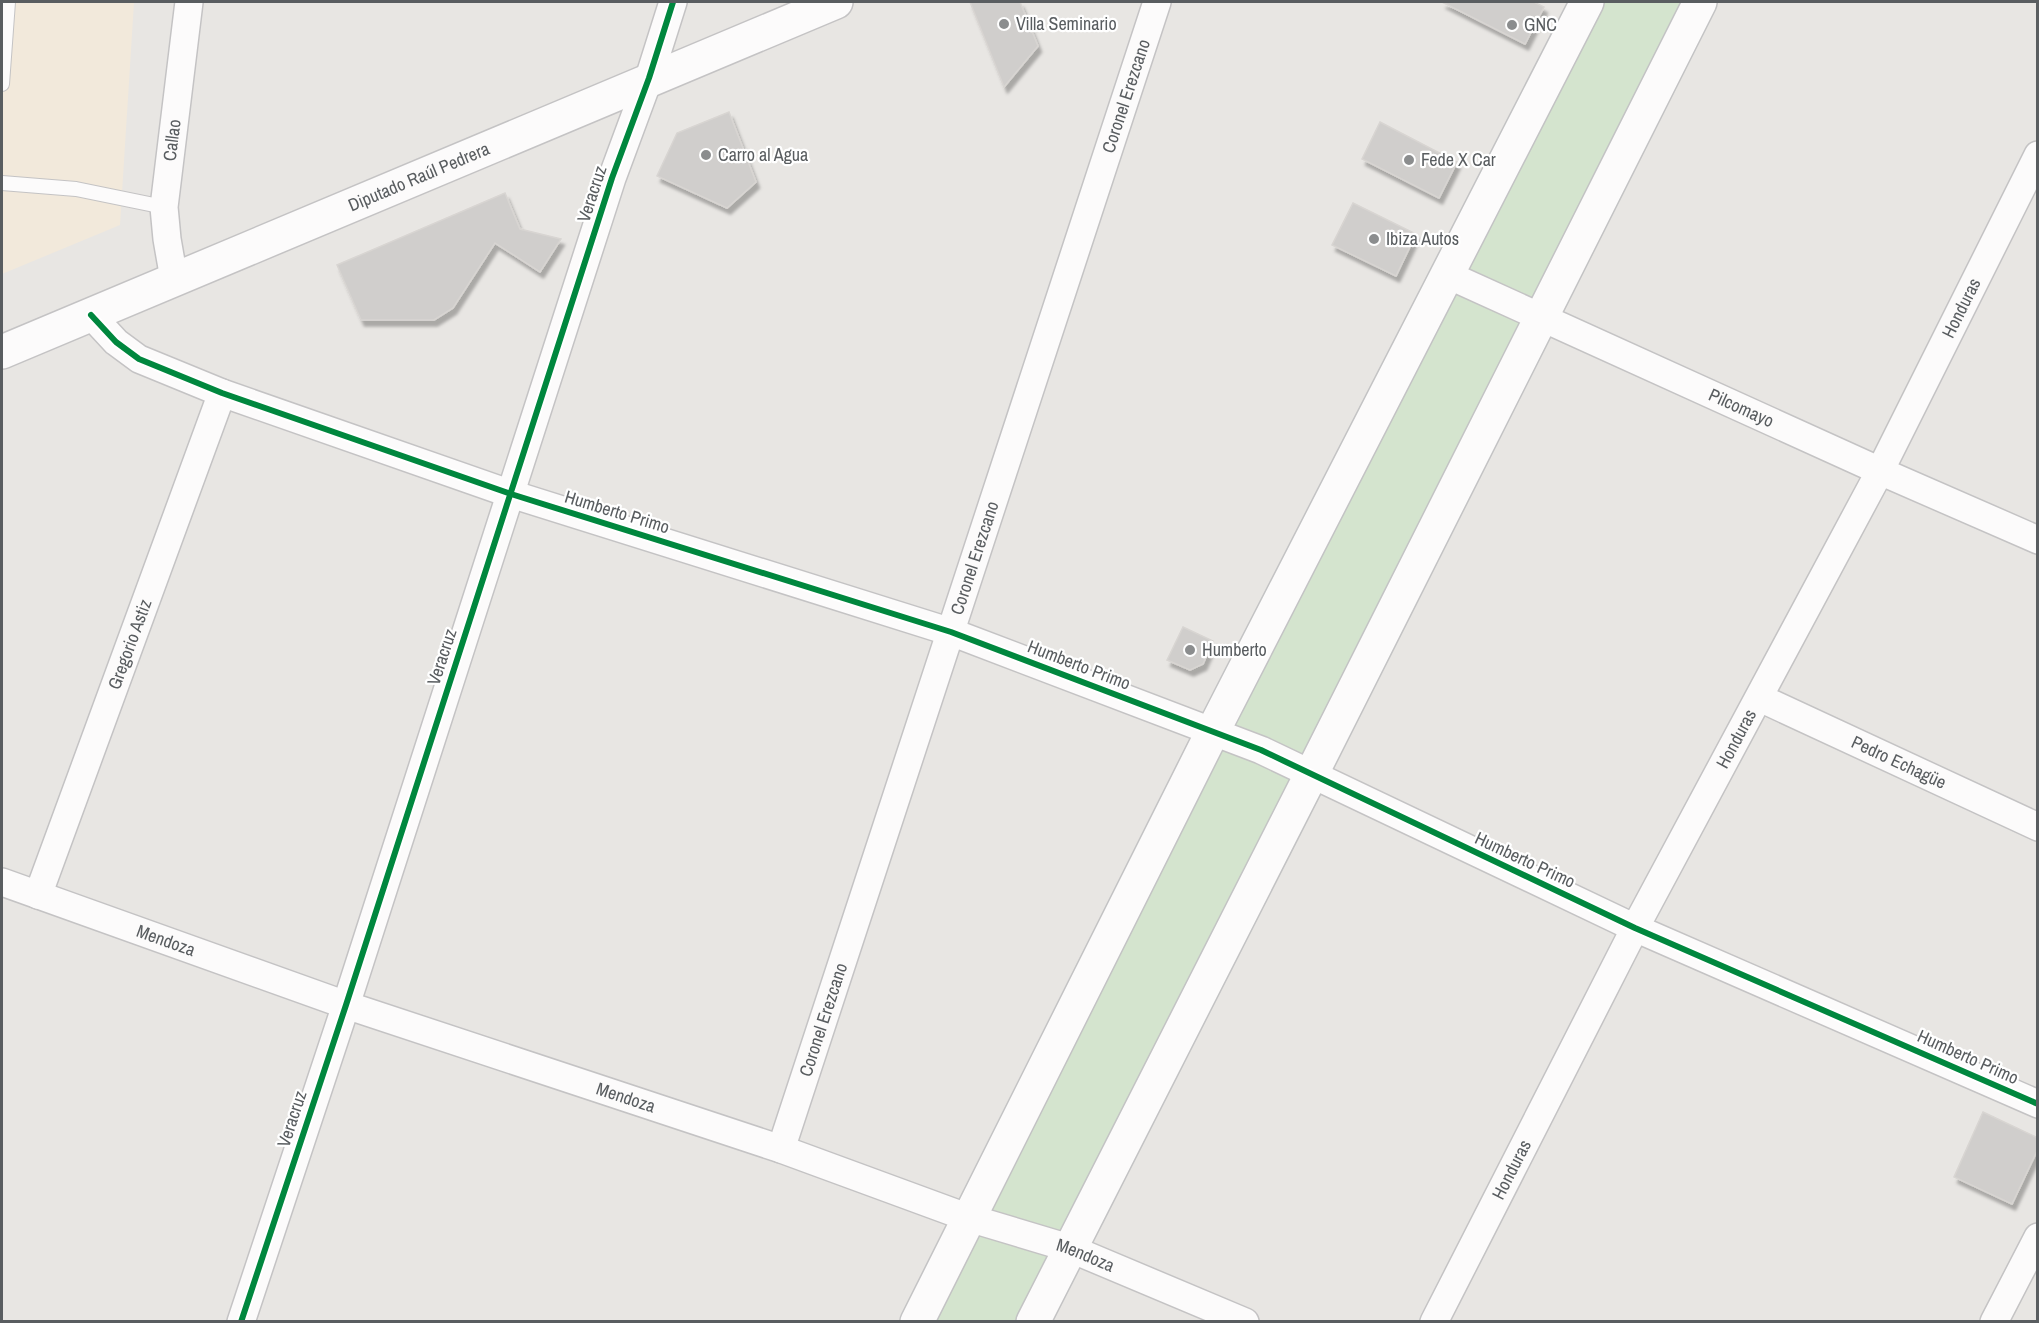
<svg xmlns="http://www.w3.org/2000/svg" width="2039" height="1323" font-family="'Archivo Narrow',sans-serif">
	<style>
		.commercial { fill: #f2e9db }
		.green { fill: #d4e4ce }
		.building { fill: #d0cecc; stroke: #d8d5d2; stroke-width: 1.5; filter: url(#shadow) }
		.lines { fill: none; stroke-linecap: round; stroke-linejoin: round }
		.service-casing { stroke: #c4c3c4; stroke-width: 16 }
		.minor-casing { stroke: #c4c3c4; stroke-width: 30 }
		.tertiary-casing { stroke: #c4c3c4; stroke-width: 36 }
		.secondary-casing { stroke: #c3c3c4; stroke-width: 36 }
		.service { stroke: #fcfbfb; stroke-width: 14 }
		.minor { stroke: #fcfbfb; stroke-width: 27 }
		.tertiary { stroke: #fcfbfb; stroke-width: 33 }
		.secondary { stroke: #fcfbfb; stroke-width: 33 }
		.cycleway-casing { stroke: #fff; stroke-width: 10 }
		.cycleway { stroke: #00873e; stroke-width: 6 }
		.poi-dot { fill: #8b8d8e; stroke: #fff; stroke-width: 2 }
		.labels { text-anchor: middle; stroke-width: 4.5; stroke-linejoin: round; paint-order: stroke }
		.poi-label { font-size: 18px; fill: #595d60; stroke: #fff; text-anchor: start }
		.street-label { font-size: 18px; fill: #595d60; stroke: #fff }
	</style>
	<defs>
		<filter id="shadow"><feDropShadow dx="3.5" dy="6" stdDeviation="1.5" flood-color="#0004"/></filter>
	</defs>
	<rect width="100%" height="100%" fill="#e8e6e3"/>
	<path class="commercial" d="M2 2H134L120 225 2 274Z"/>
	<path class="green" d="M1587 2H1700L1033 1321 917 1322Z"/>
	<path class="building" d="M970 2H1020L1038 46 1004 87Z
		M1442 2H1534L1544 7 1525 44Z
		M729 112 756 182 727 208 657 176 677 133Z
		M1380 122 1457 162 1439 198 1362 159Z
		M505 193 520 229 561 239 540 272 495 243 453 308 434 320H361L337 265Z
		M1353 203 1416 234 1396 276 1332 245Z
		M1183 627 1213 641 1203 664 1190 670 1167 660Z
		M1983 1112 2038 1138V1149L2012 1204 1954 1177Z"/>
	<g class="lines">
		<g class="service-casing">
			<path id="service" d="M2 84 8 2
				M2 183 76 189 164 207"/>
		</g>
		<g class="minor-casing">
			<g id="minor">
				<path id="s1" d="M1448 275 1880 471 2038 540"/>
				<path id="s2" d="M174 279 167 239 164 207 189 2"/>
				<path d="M91 315 116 342 139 359 222 393 511 494 951 632 1261 750 1635 928 2038 1104"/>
				<path id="s3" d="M1760 698 2038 827"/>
				<path id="s4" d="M2 882 346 1005 781 1149 969 1218 1069 1248 1245 1322"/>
				<path id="s5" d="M38 895 222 393"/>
				<path id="s6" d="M781 1149 1157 2"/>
				<path d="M241 1322 346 1005 612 178 649 78 673 2"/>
				<path id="s7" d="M1434 1322 1635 928 1880 471 2038 155"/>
				<path d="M1994 1322 2038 1237"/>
			</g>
		</g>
		<g class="tertiary-casing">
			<g id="tertiary">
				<path id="s8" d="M2 352 836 2"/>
			</g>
		</g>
		<g class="secondary-casing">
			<path id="secondary" d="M917 1322 1213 731 1587 2
				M1033 1322 1311 775 1700 2"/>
		</g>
		<use href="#service" class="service"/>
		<use href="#minor" class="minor"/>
		<use href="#tertiary" class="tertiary"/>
		<use href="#secondary" class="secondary"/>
		<g class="cycleway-casing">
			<path id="cycleway" d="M91 315 116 342 139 359 222 393 511 494 951 632 1261 750 1635 928 2038 1104
				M241 1322 346 1005 612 178 649 78 673 2"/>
		</g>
		<use href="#cycleway" class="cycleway"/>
	</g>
	<g class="poi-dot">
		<circle cx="1004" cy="24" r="6"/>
		<circle cx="1512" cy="25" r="6"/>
		<circle cx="706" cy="155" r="6"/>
		<circle cx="1409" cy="160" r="6"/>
		<circle cx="1374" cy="239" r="6"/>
		<circle cx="1190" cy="650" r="6"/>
	</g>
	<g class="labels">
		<g class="poi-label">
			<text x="1016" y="30">Villa Seminario</text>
			<text x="1524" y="31">GNC</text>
			<text x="718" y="161">Carro al Agua</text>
			<text x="1421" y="166">Fede X Car</text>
			<text x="1386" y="245">Ibiza Autos</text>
			<text x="1202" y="656">Humberto</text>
		</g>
		<g class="street-label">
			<text dy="6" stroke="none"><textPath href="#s6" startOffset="1108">Coronel Erezcano</textPath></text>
			<text dy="6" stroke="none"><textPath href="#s2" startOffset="140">Callao</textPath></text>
			<text dy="6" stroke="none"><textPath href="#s8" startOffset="452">Diputado Raúl Pedrera</textPath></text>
			<text transform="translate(592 194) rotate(-72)" y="6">Veracruz</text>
			<text dy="6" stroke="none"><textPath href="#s7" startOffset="1143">Honduras</textPath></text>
			<text dy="6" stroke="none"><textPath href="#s1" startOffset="322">Pilcomayo</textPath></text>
			<text transform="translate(617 512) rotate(17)" y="6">Humberto Primo</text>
			<text dy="6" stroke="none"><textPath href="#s6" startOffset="622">Coronel Erezcano</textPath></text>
			<text dy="6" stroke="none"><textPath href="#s5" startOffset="267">Gregorio Astiz</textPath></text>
			<text transform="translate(442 657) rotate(-72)" y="6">Veracruz</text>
			<text transform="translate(1079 665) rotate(21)" y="6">Humberto Primo</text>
			<text dy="6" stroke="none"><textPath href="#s7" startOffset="657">Honduras</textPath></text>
			<text dy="6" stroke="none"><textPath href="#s3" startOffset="153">Pedro Echagüe</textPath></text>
			<text transform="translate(1525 860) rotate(25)" y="6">Humberto Primo</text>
			<text dy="6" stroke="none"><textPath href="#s4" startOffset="174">Mendoza</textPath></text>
			<text dy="6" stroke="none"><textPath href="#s6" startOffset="136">Coronel Erezcano</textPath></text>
			<text transform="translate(1968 1057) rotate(24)" y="6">Humberto Primo</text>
			<text dy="6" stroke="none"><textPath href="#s4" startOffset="660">Mendoza</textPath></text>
			<text transform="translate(292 1119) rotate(-72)" y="6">Veracruz</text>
			<text dy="6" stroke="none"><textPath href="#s7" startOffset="171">Honduras</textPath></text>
			<text dy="6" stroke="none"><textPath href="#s4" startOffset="1146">Mendoza</textPath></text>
		</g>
	</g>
	<rect width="2039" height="1323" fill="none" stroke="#595d60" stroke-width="6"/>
</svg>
